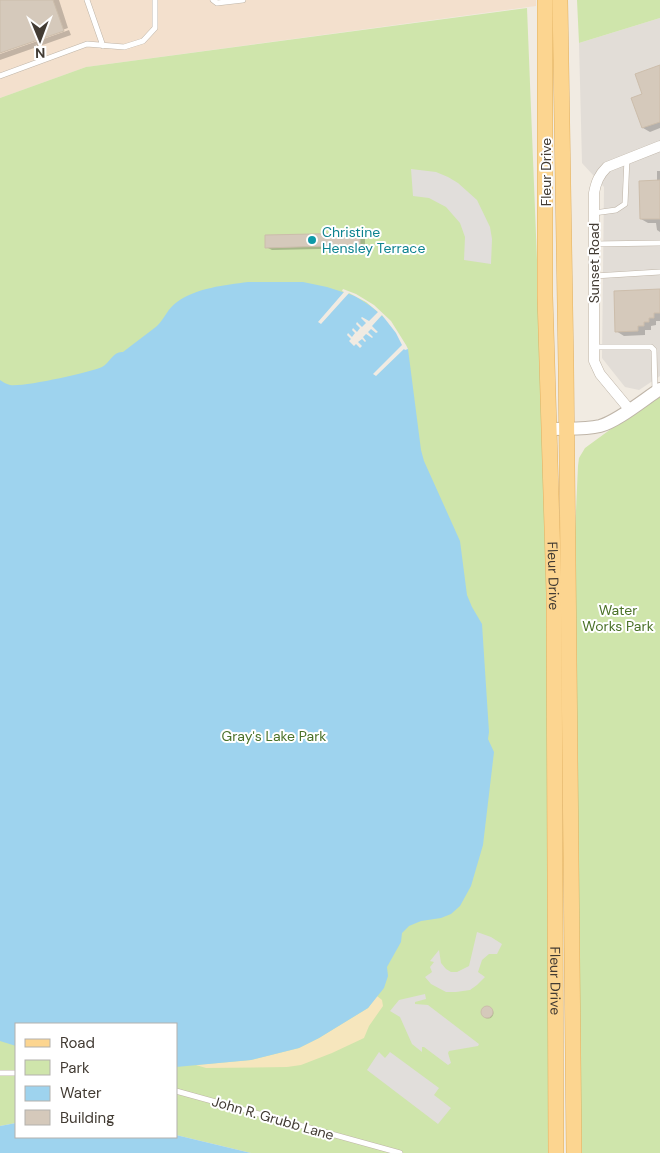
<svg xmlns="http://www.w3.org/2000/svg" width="660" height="1153" font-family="'DM Sans',sans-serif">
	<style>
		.commercial { fill: #f3e0cd }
		.industrial { fill: #e2ddd7 }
		.green { fill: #cfe5ab }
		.sand { fill: #f6e6bd }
		.parking { fill: #e1dedb }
		.water { fill: #9ed3ee }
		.pier { fill: #f1ebe2 }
		.shadow { fill: #0003 }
		.building { fill: #d5c9bb; stroke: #ccbdab }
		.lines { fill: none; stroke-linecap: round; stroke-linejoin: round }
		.service-casing { stroke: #bfb5a8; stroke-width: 6 }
		.minor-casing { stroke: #bfb5a8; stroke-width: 11 }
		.tertiary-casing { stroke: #bfb5a8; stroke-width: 14 }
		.primary-casing { stroke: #e0b061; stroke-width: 16 }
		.service { stroke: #fff; stroke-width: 5 }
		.minor { stroke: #fff; stroke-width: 10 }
		.tertiary { stroke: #fff; stroke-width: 12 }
		.primary { stroke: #fcd590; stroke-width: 15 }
		.culture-dot { fill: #0f9aa8; stroke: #fff; stroke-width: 2 }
		.labels { text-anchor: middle; stroke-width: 4; stroke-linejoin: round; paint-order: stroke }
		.street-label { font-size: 14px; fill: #423b33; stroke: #fff }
		.culture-label { font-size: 14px; fill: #0d838f; stroke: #fff; text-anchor: start }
		.park-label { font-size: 14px; fill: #4a7128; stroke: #fff }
	</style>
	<rect width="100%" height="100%" fill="#f1ebe2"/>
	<path class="commercial" d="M0 0H536V6L86 67 0 98Z"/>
	<path class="industrial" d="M660 18V376L639 390 625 387 602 358 604 187 582 163 579 43Z"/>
	<path class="green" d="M577 0H660V18L579 43Z
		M527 8 543 411 548 693 550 1153H251L176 1135V1024H16V1123L0 1126V98L86 67Z
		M660 393V1153H580L574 555 578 466 579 458 585 448Z"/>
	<path class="sand" d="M377 996 382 1000 383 1006 369 1026 364 1038 332 1053 301 1065 287 1067 206 1068 196 1065 251 1060 299 1048 319 1038 368 1008Z"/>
	<path class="parking" d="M411 169 436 172 448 177 458 183 477 200 490 227 492 239 491 264 464 260 465 237 460 223 446 207 429 198 413 196Z
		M477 932 491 937 502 944 497 954H489L482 960 478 972 485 977 477 985 470 990 456 992H446L431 984 425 977 432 972 430 967 434 962 430 961 439 950 441 963 446 969 451 972H457L469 966Z
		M425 994 426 999 415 1002V1004L428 1005 479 1044 478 1046 449 1051 448 1053 451 1063 448 1065 424 1047H422V1052L412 1044 400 1017 390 1011 399 1000Z
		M379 1052 385 1058 390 1052 439 1088 434 1095 451 1108 438 1124 367 1070Z"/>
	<path class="water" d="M248 282H303L327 287 355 296 372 307 389 322 408 349 421 450 424 461 460 541 467 595 472 607 482 624 489 732 488 739 494 752 483 845 471 886 460 906 451 914 441 918 421 921 409 926 402 933 401 942 387 967 388 976 384 988 368 1008 319 1038 299 1048 251 1060 176 1067V1024H16V1046L0 1041V380C3 382 6 384 10 385 25 387 87 373 102 367 110 363 113 351 123 352 134 343 146 335 157 326 165 318 168 308 177 302 196 288 225 285 248 282Z
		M16 1123V1137H176V1135L251 1153H0V1126Z"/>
	<path class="pier" d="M343 289 356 294 374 305 391 321 406 345 408 349 405 350 404 349 376 376 373 374 402 345 396 333 382 315 372 326 378 332 376 333 371 329 368 332 373 337 372 338 366 334 363 337 366 341 365 342 362 339 358 342 362 346 360 348 356 344 354 346 349 341 351 339 347 335 348 333 352 337 355 333 352 330 353 328 357 332 360 328 356 324 357 322 362 327 366 323 361 318 362 317 369 321 378 312 366 302 349 293 321 324 318 322 344 292 342 291Z"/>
	<path class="shadow" d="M0 0H59L68 28 0 52Z
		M69 30 71 35 0 60V54Z
		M660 67V128L650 132 643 128V95Z
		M657 171H660V232L657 230 656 223H648L641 219 657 181Z
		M359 234 365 237V248L272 250 266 247Z
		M660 291V321H656V325L651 326V330H645V335L624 336 616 331Z
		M482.5 1013a5.5 5.5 0 1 1 11 0a5.5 5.5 0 1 1-11 0Z"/>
	<path class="building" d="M0 0H53L64 31 0 53Z
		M660 65V122L642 128 631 98 642 94 635 74Z
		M660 180V219H640L639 181Z
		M360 233V245L265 248V235Z
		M660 289V313H654V318H649V322H644V326H638V331L615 332 614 291Z
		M481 1012a6 6 0 1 1 12 0a6 6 0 1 1-12 0Z"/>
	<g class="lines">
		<g class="service-casing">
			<path id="service" d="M87 0 103 46
				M213 0 217 3 243 0
				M0 76 87 44 124 47 143 41 155 28V0
				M594 213 616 210 625 204 627 158
				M594 244 660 243
				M594 276 660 272
				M594 347H651L654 350 655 392
				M0 1073H16
				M176 1091 400 1153"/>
		</g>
		<g class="minor-casing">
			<path id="minor" d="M629 409 600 374 594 361V193C596 182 599 175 607 167L660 146"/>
		</g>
		<g class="tertiary-casing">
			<path id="tertiary" d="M549 429C565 428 584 430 600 426 618 421 643 400 660 389"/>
		</g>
		<g class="primary-casing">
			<g id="primary">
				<path id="s1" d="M545 0V296L554 593 556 1153"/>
				<path d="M560 0 566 366 574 1153"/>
			</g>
		</g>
		<use href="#service" class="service"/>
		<use href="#minor" class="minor"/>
		<use href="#tertiary" class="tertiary"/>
		<use href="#primary" class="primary"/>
	</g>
	<circle class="culture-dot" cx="312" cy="240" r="5"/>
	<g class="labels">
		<g class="street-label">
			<text transform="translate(546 172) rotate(-90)" y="5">Fleur Drive</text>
			<text transform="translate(594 263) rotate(-90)" y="5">Sunset Road</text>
			<text dy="5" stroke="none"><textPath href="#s1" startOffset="576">Fleur Drive</textPath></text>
			<text dy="5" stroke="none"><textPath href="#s1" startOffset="981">Fleur Drive</textPath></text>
			<text transform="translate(273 1118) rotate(16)" y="5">John R. Grubb Lane</text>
		</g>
		<g class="culture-label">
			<text x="322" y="237">Christine<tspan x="322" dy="16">Hensley Terrace</tspan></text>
		</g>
		<g class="park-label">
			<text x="618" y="615">Water<tspan x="618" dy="16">Works Park</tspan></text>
			<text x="274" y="741">Gray's Lake Park</text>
		</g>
	</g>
	<rect x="15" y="1023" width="162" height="115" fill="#ffffff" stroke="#b3b1ad"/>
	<rect x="25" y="1039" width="25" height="8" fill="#fcd590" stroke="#b3b1ad"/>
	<text x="60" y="1048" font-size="15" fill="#423b33">Road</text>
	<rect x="25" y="1060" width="25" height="15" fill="#cfe5ab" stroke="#b3b1ad"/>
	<text x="60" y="1073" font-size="15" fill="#423b33">Park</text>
	<rect x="25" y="1086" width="25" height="15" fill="#9ed3ee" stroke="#b3b1ad"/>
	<text x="60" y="1098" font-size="15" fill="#423b33">Water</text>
	<rect x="25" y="1110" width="25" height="15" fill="#d5c9bb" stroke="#b3b1ad"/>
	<text x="60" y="1123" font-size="15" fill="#423b33">Building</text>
	<g transform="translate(40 40) rotate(179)" stroke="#ffffff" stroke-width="4" paint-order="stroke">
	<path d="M0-4L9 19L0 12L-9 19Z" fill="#423b33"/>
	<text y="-8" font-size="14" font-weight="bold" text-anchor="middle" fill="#423b33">N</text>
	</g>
</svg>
